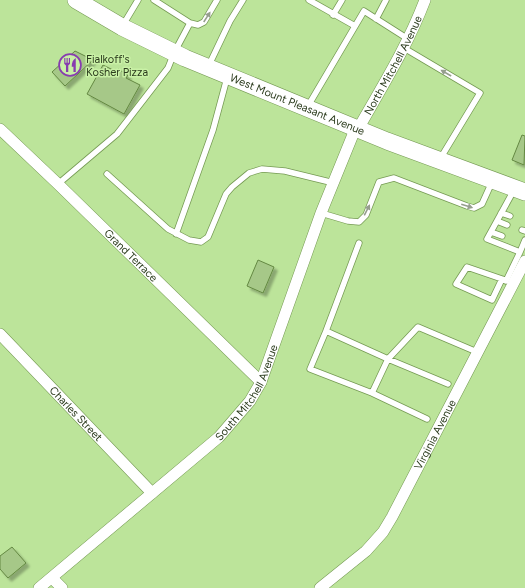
<svg xmlns="http://www.w3.org/2000/svg" width="525" height="588" font-family="Figtree,sans-serif">
	<style>
		.building { fill: #a6c888; stroke: #648842; filter: url(#shadow) }
		.lines { fill: none; stroke-linecap: round; stroke-linejoin: round }
		.service-casing { stroke: #759a53; stroke-width: 7 }
		.minor-casing { stroke: #759a53; stroke-width: 12 }
		.primary-casing { stroke: #759a53; stroke-width: 18 }
		.service { stroke: #fff; stroke-width: 5.5 }
		.minor { stroke: #fff; stroke-width: 11 }
		.primary { stroke: #fff; stroke-width: 17 }
		.oneway { fill: #969e8e }
		.labels { text-anchor: middle; stroke-width: 3; stroke-linejoin: round; paint-order: stroke }
		.poi-label { font-size: 11px; fill: #2c3c1e; stroke: #c9f1a6; text-anchor: start }
		.street-label { font-size: 11px; fill: #2c3c1e; stroke: #c9f1a6 }
	</style>
	<defs>
		<filter id="shadow"><feDropShadow dx="3.5" dy="3.5" stdDeviation="1" flood-color="#0004"/></filter>
	</defs>
	<rect width="100%" height="100%" fill="#bce49a"/>
	<path class="building" d="M75 51 93 60 65 86 52 72Z
		M103 65 117 72 118 69 128 75 126 78 140 85 124 114 87 94Z
		M522 135 525 136 524 165 512 160Z
		M258 260 274 267 263 293 247 286Z
		M12 547 26 563 8 578 0 569V556Z"/>
	<g class="lines">
		<g class="service-casing">
			<path id="service" d="M309 0 355 26
				M333 15 342 0
				M376 19 386 0
				M190 23 198 25 204 22 217 0
				M123 25 138 0
				M404 48 480 93 440 159
				M209 65 230 21 243 0
				M308 106 364 11 408 39
				M107 174 168 229 189 240 201 242 208 237 226 194 232 187 249 173 262 169 285 171 334 183
				M58 184 117 134 168 68 174 53 190 23 154 0
				M514 190 487 239 520 252 525 240
				M321 213 348 221 359 222 366 215 379 182 394 178 467 206 474 208 482 204 492 182
				M501 213 510 216
				M497 221 507 225
				M522 230 525 231
				M491 232 502 236
				M176 234 213 130 227 78
				M359 243 326 331 388 359 418 327 477 352
				M502 279 492 300 456 284 467 267 502 279 506 281 520 252
				M326 331 310 369 372 393 427 419
				M372 393 388 359 448 384"/>
		</g>
		<g class="minor-casing">
			<g id="minor">
				<path id="s1" d="M0 129 58 184 261 382"/>
				<path id="s2" d="M0 334 152 493"/>
				<path d="M52 578 62 588"/>
				<path id="s3" d="M39 588 219 437 250 401 261 382 321 213 354 132 358 129C382 87 408 45 425 0"/>
				<path id="s4" d="M320 588 366 551 383 532 392 517 525 261"/>
			</g>
		</g>
		<g class="primary-casing">
			<g id="primary">
				<path id="s5" d="M76 0 122 27 185 58 387 141 525 192"/>
			</g>
		</g>
		<use href="#service" class="service"/>
		<use href="#minor" class="minor"/>
		<use href="#primary" class="primary"/>
	</g>
	<defs><path id="oneway-solid" d="M-6-.8H1V-3.2L6.5 0L1 3.2V.8H-6Z"/></defs>
	<g class="oneway">
		<use href="#oneway-solid" transform="translate(207 17) rotate(-57)"/>
		<use href="#oneway-solid" transform="translate(446 73) rotate(-150)"/>
		<use href="#oneway-solid" transform="translate(467 206) rotate(17)"/>
		<use href="#oneway-solid" transform="translate(367 210) rotate(-63)"/>
	</g>
	<defs>
		<g id="restaurant-ring" transform="scale(1.15)"><circle r="9.5" fill="#c9f1a6" stroke="#873daf" stroke-width="1.5"/><path d="M-5-6h1v4h1v-4h1v4h1v-4h1v5L-1.5 .5V6h-2V.5L-5-1ZM5-6V6H3V1.5H1.5Q1.5-4 5-6Z" fill="#873daf"/></g>
	</defs>
	<g fill-rule="evenodd">
		<use href="#restaurant-ring" x="70" y="65"/>
	</g>
	<g class="labels">
		<g class="poi-label">
			<text x="86" y="63">Fialkoff's<tspan x="86" dy="13">Kosher Pizza</tspan></text>
		</g>
		<g class="street-label">
			<text dy="4" stroke="none"><textPath href="#s3" startOffset="649">North Mitchell Avenue</textPath></text>
			<text dy="4" stroke="none"><textPath href="#s5" startOffset="245">West Mount Pleasant Avenue</textPath></text>
			<text dy="4" stroke="none"><textPath href="#s1" startOffset="182">Grand Terrace</textPath></text>
			<text dy="4" stroke="none"><textPath href="#s3" startOffset="288">South Mitchell Avenue</textPath></text>
			<text dy="4" stroke="none"><textPath href="#s2" startOffset="110">Charles Street</textPath></text>
			<text dy="4" stroke="none"><textPath href="#s4" startOffset="195">Virginia Avenue</textPath></text>
		</g>
	</g>
</svg>
